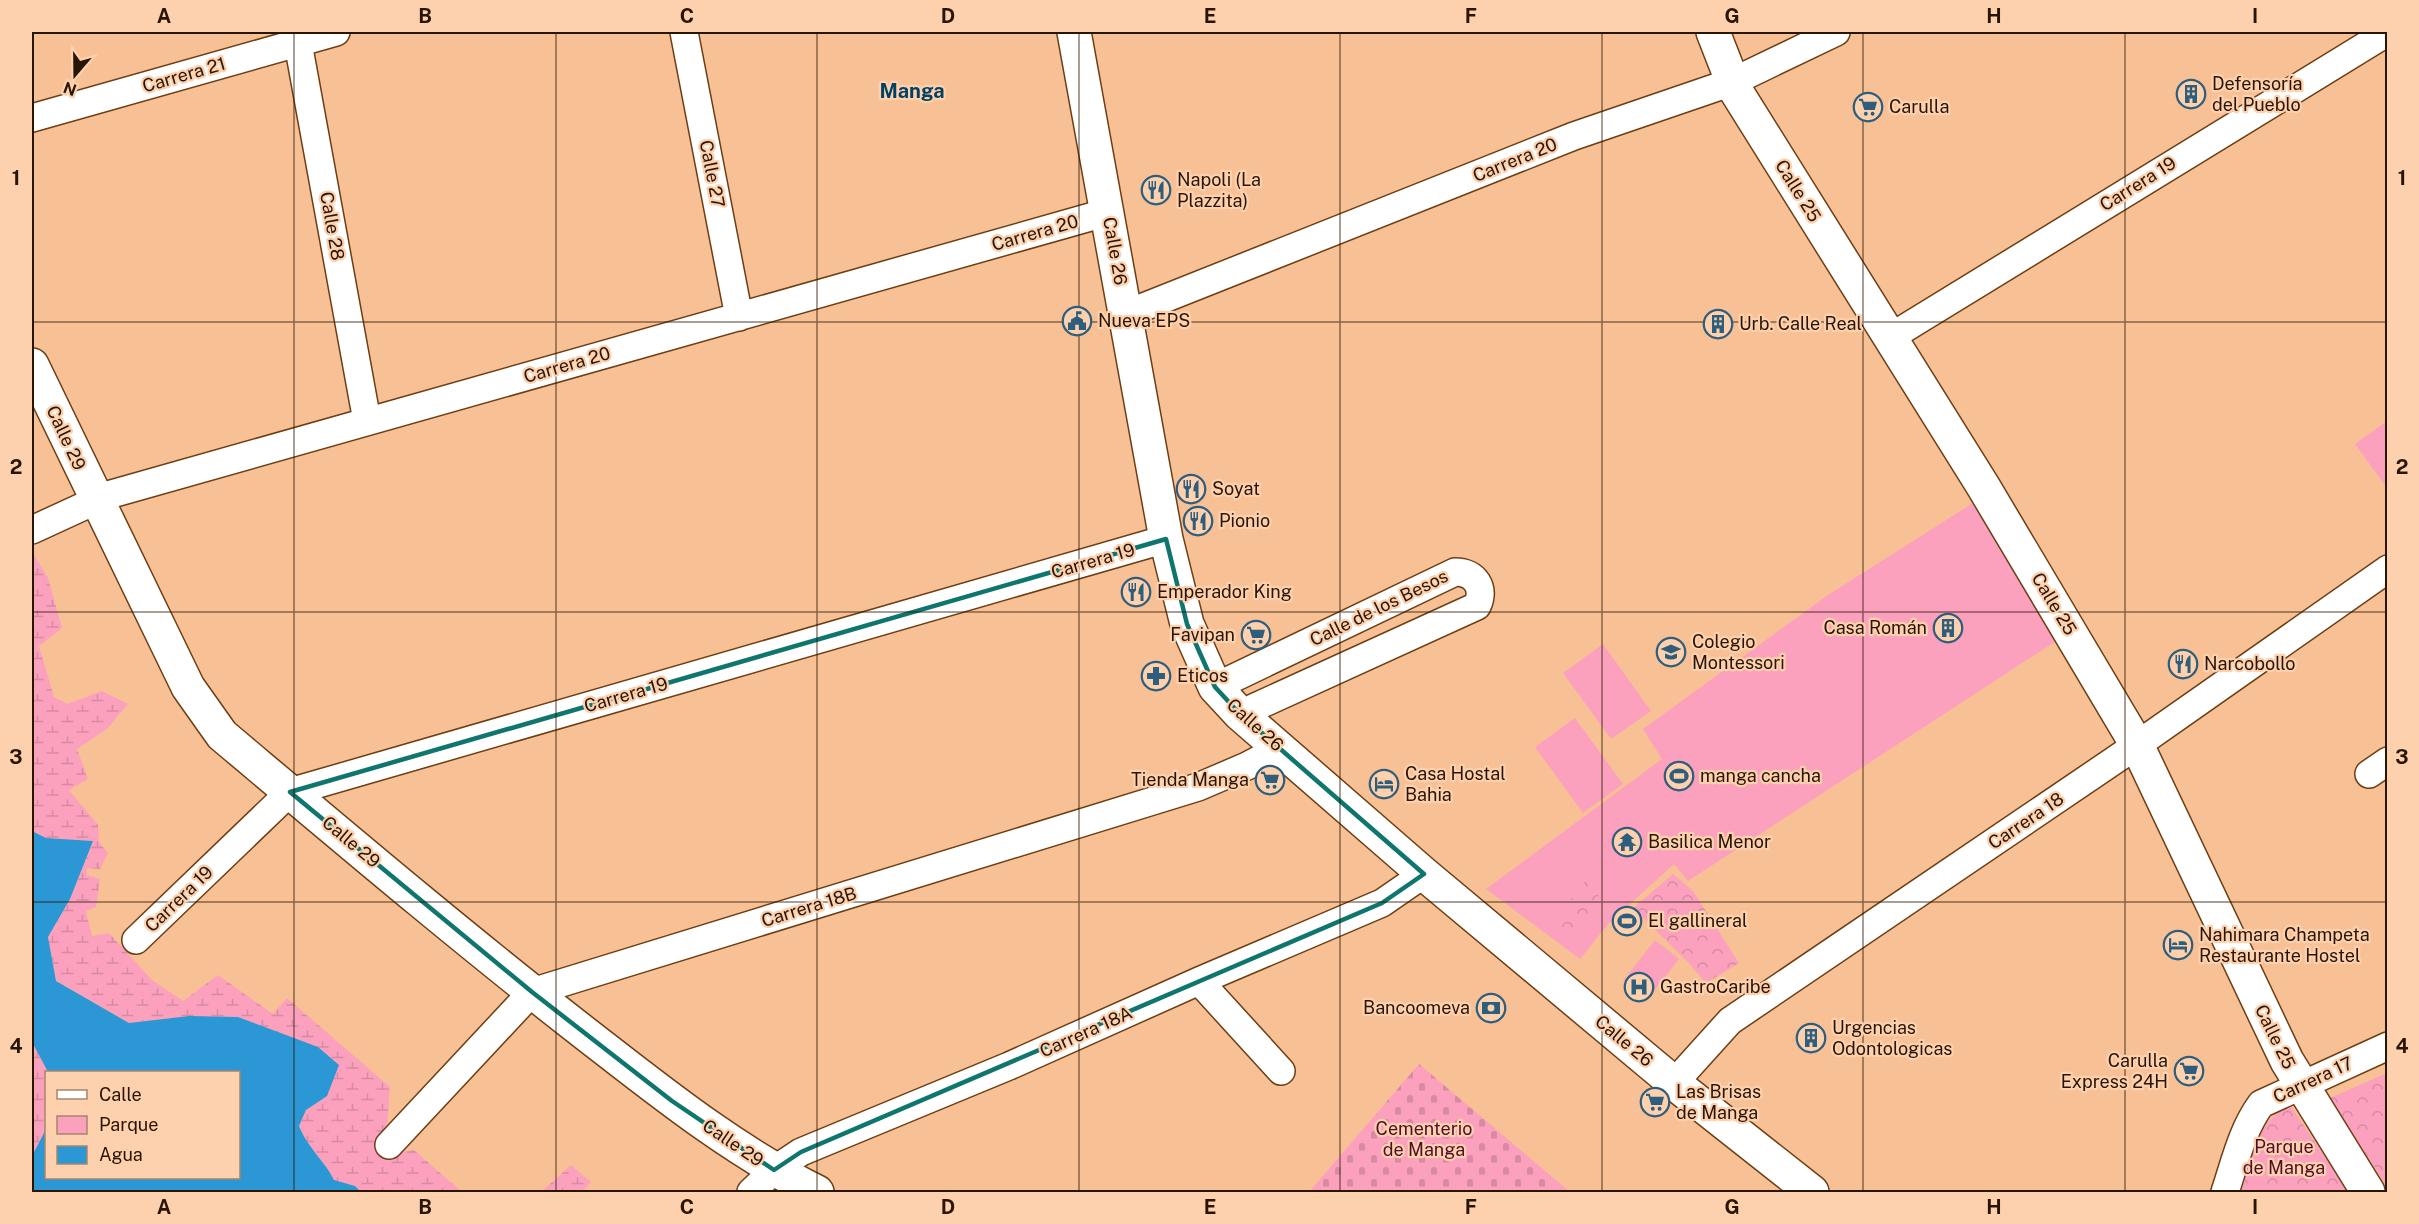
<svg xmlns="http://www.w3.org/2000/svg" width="2419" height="1224" font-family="'Public Sans',sans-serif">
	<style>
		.green { fill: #fba1be }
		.forest { fill: url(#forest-crowns) }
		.wetland { fill: url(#wetland-marsh) }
		.cemetery { fill: url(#cemetery-stones) }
		.water { fill: #2b97d5 }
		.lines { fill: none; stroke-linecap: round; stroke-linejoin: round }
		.minor-casing { stroke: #6d3e13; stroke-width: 30 }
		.tertiary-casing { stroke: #6d3e13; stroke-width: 36 }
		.secondary-casing { stroke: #6d3e13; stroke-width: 36 }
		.minor { stroke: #fff; stroke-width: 27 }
		.tertiary { stroke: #fff; stroke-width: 33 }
		.secondary { stroke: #fff; stroke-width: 33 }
		.marked { fill: none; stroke: #0f766e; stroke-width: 4.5; stroke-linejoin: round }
		.grid { fill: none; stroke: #291504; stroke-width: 1.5; stroke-opacity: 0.55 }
		.labels { text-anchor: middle; stroke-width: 4.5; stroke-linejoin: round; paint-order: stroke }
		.street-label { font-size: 18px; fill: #291504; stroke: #fdd0ae }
		.poi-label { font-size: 18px; fill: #291504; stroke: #fdd0ae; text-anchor: start }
		.park-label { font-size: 18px; fill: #4d0e29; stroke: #fdd0ae }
		.neighbourhood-label { font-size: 20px; font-weight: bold; fill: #024162; stroke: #fdd0ae }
		.neatline { fill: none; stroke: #291504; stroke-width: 2 }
		.grid-label { font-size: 20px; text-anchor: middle; font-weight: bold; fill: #291504 }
	</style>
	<defs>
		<pattern id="forest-crowns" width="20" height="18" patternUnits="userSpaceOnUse" patternTransform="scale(1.5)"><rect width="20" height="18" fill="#fba1be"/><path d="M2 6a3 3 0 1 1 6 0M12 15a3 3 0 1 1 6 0" fill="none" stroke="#d78aa2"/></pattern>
		<pattern id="wetland-marsh" width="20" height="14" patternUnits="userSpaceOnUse" patternTransform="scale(1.5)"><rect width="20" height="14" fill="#fba1be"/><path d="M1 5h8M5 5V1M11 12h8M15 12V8" fill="none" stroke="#d78aa2"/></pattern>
		<pattern id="cemetery-stones" width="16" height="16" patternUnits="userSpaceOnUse" patternTransform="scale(1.5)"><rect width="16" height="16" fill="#fba1be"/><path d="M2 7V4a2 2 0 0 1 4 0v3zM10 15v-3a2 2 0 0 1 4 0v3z" fill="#d78aa2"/></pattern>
	</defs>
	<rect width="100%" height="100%" fill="#f8c095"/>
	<path class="green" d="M2387 421V482L2384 484 2355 444Z
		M1973 503 2056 641 1688 881 1674 864 1608 924 1580 959 1486 889 1662 759 1643 729 1828 595Z
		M1603 644 1651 711 1611 739 1563 673Z
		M1575 718 1623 784 1583 813 1535 747Z
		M1631 907 1641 918 1625 935 1612 924Z
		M1655 940 1679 959 1647 1000 1623 981Z"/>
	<path class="forest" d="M1673 874 1693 891 1739 963 1706 983 1688 962 1633 908Z
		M1589 876 1602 904 1566 949 1550 927Z
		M2387 1073V1187L2330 1098Z
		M2290 1105 2349 1192H2237C2249 1153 2252 1127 2290 1105Z"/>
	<path class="wetland" d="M32 551 48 578 62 628 39 646 54 697 67 704 102 691 128 704 107 729 77 749 88 779 69 790 98 825 99 842 108 853 100 869 87 868V875L100 879 96 907 86 911 92 936 109 933 152 980 183 1001 218 975 273 1014 287 998 390 1087 385 1155 414 1150 462 1192H361L355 1186 334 1180C324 1160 307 1147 299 1126L306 1110 327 1095 189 1016 129 1023 56 981 48 937 70 899 93 841 46 838 32 831Z
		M32 1042 48 1072 46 1129 32 1156Z
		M571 1165 591 1182 582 1192H541Z"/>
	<path class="cemetery" d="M1419 1064 1570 1192H1309Z"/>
	<path class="water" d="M32 831 46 838 93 841 70 899 48 937 56 981 129 1023 189 1016 238 1017 318 1047 339 1065 327 1096 306 1110 299 1126C307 1147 324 1160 334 1180L355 1186 361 1192H32V1156L46 1129V1178H238V1072H48L32 1042Z"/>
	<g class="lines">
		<g class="minor-casing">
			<path id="minor" d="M296 32 367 421
				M684 32 739 317
				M32 118 336 32
				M1126 314 1574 136 1732 82 1836 32
				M1889 338 2388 32
				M32 530 108 495 1108 212
				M1215 687 1455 572C1475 572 1486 588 1477 606L1240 714
				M2369 774 2388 761
				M136 940 290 792 1166 539
				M1199 981 1281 1071
				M1674 1083 1730 1021 2137 745 2388 569
				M389 1145 532 992 1198 787 1247 766 1281 748
				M751 1192 774 1170 801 1152 1009 1066 1199 981 1382 903 1424 874
				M2225 1192C2235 1162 2242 1130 2261 1104L2388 1046"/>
		</g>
		<g class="tertiary-casing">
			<path id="tertiary" d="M1074 32 1166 539 1187 624 1215 687 1240 714 1424 874 1674 1083 1812 1192"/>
		</g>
		<g class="secondary-casing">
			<path id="secondary" d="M1713 32 1736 91 1983 486 2137 745 2287 1061 2368 1192
				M32 365 188 687 222 735C341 835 460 936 582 1031 658 1090 732 1150 817 1192"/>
		</g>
		<use href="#minor" class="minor"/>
		<use href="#tertiary" class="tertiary"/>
		<use href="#secondary" class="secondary"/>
	</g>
	<path class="marked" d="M1166 539 1187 624 1215 687 1240 714 1424 874 1382 903 801 1152 774 1170 672 1101 532 992 290 792Z"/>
	<path class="grid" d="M294 32V1192M556 32V1192M817 32V1192M1079 32V1192M1340 32V1192M1602 32V1192M1863 32V1192M2125 32V1192M32 322H2388M32 612H2388M32 902H2388"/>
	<defs>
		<g id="building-ring" transform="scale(1.5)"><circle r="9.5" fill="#fdd0ae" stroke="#2f5e7d" stroke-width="1.5"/><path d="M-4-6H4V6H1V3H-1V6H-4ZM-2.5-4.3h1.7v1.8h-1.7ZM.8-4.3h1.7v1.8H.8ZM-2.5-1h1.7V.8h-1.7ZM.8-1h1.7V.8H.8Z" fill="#2f5e7d"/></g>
		<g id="supermarket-ring" transform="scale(1.5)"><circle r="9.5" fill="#fdd0ae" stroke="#2f5e7d" stroke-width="1.5"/><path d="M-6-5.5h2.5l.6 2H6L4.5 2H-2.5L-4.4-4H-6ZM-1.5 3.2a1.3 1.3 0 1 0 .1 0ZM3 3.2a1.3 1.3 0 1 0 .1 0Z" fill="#2f5e7d"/></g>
		<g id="restaurant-ring" transform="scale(1.5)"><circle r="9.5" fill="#fdd0ae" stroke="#2f5e7d" stroke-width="1.5"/><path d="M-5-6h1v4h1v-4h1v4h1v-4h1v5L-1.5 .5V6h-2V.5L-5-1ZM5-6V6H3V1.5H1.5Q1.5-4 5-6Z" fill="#2f5e7d"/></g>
		<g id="civic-ring" transform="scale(1.5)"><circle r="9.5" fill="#fdd0ae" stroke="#2f5e7d" stroke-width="1.5"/><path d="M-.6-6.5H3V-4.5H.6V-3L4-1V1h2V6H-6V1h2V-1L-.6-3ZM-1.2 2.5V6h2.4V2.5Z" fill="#2f5e7d"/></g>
		<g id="school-ring" transform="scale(1.5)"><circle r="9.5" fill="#fdd0ae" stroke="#2f5e7d" stroke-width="1.5"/><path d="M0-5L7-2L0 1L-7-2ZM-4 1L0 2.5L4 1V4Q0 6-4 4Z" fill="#2f5e7d"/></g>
		<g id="pharmacy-ring" transform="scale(1.5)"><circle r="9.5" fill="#fdd0ae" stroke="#2f5e7d" stroke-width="1.5"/><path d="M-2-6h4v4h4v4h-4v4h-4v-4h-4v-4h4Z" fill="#2f5e7d"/></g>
		<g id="stadium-ring" transform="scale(1.5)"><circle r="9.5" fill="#fdd0ae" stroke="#2f5e7d" stroke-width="1.5"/><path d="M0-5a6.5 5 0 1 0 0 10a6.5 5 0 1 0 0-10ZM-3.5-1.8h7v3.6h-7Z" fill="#2f5e7d"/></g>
		<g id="hotel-ring" transform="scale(1.5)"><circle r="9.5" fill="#fdd0ae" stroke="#2f5e7d" stroke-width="1.5"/><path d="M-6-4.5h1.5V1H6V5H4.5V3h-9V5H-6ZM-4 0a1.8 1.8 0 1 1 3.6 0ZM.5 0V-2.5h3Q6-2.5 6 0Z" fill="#2f5e7d"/></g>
		<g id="temple-ring" transform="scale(1.5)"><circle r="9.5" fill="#fdd0ae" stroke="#2f5e7d" stroke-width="1.5"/><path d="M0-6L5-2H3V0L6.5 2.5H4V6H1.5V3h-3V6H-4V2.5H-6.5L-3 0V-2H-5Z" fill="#2f5e7d"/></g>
		<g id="hospital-ring" transform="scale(1.5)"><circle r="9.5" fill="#fdd0ae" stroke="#2f5e7d" stroke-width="1.5"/><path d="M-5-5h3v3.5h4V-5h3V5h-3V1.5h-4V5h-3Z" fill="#2f5e7d"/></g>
		<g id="bank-ring" transform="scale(1.5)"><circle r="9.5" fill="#fdd0ae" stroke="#2f5e7d" stroke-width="1.5"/><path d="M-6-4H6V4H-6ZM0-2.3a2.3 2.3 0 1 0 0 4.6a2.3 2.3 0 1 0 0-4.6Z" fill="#2f5e7d"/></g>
	</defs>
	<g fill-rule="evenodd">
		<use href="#building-ring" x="2191" y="94"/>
		<use href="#supermarket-ring" x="1868" y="107"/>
		<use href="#restaurant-ring" x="1156" y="190"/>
		<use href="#civic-ring" x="1077" y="321"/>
		<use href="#building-ring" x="1718" y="324"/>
		<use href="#restaurant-ring" x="1191" y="489"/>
		<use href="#restaurant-ring" x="1198" y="521"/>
		<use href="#restaurant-ring" x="1136" y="592"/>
		<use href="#building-ring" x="1948" y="628"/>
		<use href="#supermarket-ring" x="1256" y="635"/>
		<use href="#school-ring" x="1671" y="652"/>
		<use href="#restaurant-ring" x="2183" y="664"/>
		<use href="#pharmacy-ring" x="1156" y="676"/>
		<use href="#stadium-ring" x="1679" y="776"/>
		<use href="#supermarket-ring" x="1270" y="780"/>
		<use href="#hotel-ring" x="1384" y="784"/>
		<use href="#temple-ring" x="1627" y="842"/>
		<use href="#stadium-ring" x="1627" y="921"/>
		<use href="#hotel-ring" x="2178" y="945"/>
		<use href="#hospital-ring" x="1639" y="987"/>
		<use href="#bank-ring" x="1491" y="1008"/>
		<use href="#building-ring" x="1811" y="1038"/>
		<use href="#supermarket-ring" x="2189" y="1071"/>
		<use href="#supermarket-ring" x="1655" y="1102"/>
	</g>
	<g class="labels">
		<g class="street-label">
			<text transform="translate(184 75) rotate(-16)" y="6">Carrera 21</text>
			<text transform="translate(1515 160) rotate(-22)" y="6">Carrera 20</text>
			<text transform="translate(712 174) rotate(79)" y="6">Calle 27</text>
			<text transform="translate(2138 184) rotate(-32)" y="6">Carrera 19</text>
			<text transform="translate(1798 191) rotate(58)" y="6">Calle 25</text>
			<text transform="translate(332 226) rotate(80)" y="6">Calle 28</text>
			<text transform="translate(1035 233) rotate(-16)" y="6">Carrera 20</text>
			<text transform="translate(1115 251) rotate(80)" y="6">Calle 26</text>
			<text transform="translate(567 365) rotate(-16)" y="6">Carrera 20</text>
			<text transform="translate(66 438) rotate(65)" y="6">Calle 29</text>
			<text transform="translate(1093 561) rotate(-16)" y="6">Carrera 19</text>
			<text transform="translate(2054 604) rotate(59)" y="6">Calle 25</text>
			<text transform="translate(1379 608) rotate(-26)" y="6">Calle de los Besos</text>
			<text transform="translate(626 695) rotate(-16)" y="6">Carrera 19</text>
			<text transform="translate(1255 725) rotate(42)" y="6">Calle 26</text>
			<text transform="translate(2026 821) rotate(-34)" y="6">Carrera 18</text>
			<text transform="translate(351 842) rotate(40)" y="6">Calle 29</text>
			<text transform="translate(179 899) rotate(-44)" y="6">Carrera 19</text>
			<text transform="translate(809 907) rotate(-17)" y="6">Carrera 18B</text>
			<text transform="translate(1086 1032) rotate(-24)" y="6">Carrera 18A</text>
			<text transform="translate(2275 1037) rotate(64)" y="6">Calle 25</text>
			<text transform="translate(1624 1041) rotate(40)" y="6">Calle 26</text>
			<text transform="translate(2313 1080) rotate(-25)" y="6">Carrera 17</text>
			<text transform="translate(733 1143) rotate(34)" y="6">Calle 29</text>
		</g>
		<g class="poi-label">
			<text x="2212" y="90">Defensoría<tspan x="2212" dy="21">del Pueblo</tspan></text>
			<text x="1889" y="113">Carulla</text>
			<text x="1177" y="186">Napoli (La<tspan x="1177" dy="21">Plazzita)</tspan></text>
			<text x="1098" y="327">Nueva EPS</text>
			<text x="1739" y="330">Urb. Calle Real</text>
			<text x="1212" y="495">Soyat</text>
			<text x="1219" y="527">Pionio</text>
			<text x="1157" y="598">Emperador King</text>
			<text x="1927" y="634" text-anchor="end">Casa Román</text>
			<text x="1235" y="641" text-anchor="end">Favipan</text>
			<text x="1692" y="648">Colegio<tspan x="1692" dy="21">Montessori</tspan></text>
			<text x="2204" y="670">Narcobollo</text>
			<text x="1177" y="682">Eticos</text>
			<text x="1405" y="780">Casa Hostal<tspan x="1405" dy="21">Bahia</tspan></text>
			<text x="1700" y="782">manga cancha</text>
			<text x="1249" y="786" text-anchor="end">Tienda Manga</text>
			<text x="1648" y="848">Basilica Menor</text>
			<text x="1648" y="927">El gallineral</text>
			<text x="2199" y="941">Nahimara Champeta<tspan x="2199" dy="21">Restaurante Hostel</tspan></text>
			<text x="1660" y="993">GastroCaribe</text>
			<text x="1470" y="1014" text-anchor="end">Bancoomeva</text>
			<text x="1832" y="1034">Urgencias<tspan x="1832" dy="21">Odontologicas</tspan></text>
			<text x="2168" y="1067" text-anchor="end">Carulla<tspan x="2168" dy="21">Express 24H</tspan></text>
			<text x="1676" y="1098">Las Brisas<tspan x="1676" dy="21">de Manga</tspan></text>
		</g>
		<g class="park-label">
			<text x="1424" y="1135">Cementerio<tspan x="1424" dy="21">de Manga</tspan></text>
			<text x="2284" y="1153">Parque<tspan x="2284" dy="21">de Manga</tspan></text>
		</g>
		<g class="neighbourhood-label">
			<text x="912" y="98">Manga</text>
		</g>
	</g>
	<rect width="2419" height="1224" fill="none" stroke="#fdd0ae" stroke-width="66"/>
	<rect x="45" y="1071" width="195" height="108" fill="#fdd0ae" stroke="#a8856a" stroke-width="1.5"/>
	<rect x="57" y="1090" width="30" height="9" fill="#ffffff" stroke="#a8856a" stroke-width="1.5"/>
	<text x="99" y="1101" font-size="18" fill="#291504">Calle</text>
	<rect x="57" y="1116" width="30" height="18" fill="#fba1be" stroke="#a8856a" stroke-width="1.5"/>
	<text x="99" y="1131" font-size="18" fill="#291504">Parque</text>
	<rect x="57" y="1146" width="30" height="18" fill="#2b97d5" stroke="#a8856a" stroke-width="1.5"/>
	<text x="99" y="1161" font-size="18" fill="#291504">Agua</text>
	<g transform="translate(75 75) rotate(200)" stroke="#fdd0ae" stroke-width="4.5" paint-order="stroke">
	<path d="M0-4.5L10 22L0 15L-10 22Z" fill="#291504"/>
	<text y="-9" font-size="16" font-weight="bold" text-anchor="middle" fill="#291504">N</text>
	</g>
	<rect x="33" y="33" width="2353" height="1158" class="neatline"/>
	<g class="grid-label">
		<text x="164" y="23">A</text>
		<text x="425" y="23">B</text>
		<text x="687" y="23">C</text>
		<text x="948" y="23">D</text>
		<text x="1210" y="23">E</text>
		<text x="1471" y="23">F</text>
		<text x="1732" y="23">G</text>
		<text x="1994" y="23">H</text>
		<text x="2255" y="23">I</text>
		<text x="16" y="185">1</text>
		<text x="2402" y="185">1</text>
		<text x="16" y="474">2</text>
		<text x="2402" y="474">2</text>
		<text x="16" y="764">3</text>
		<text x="2402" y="764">3</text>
		<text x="16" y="1053">4</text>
		<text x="2402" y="1053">4</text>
		<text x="164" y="1214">A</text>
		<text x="425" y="1214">B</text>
		<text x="687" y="1214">C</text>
		<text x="948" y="1214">D</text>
		<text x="1210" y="1214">E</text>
		<text x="1471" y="1214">F</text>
		<text x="1732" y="1214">G</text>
		<text x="1994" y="1214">H</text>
		<text x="2255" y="1214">I</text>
	</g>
</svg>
